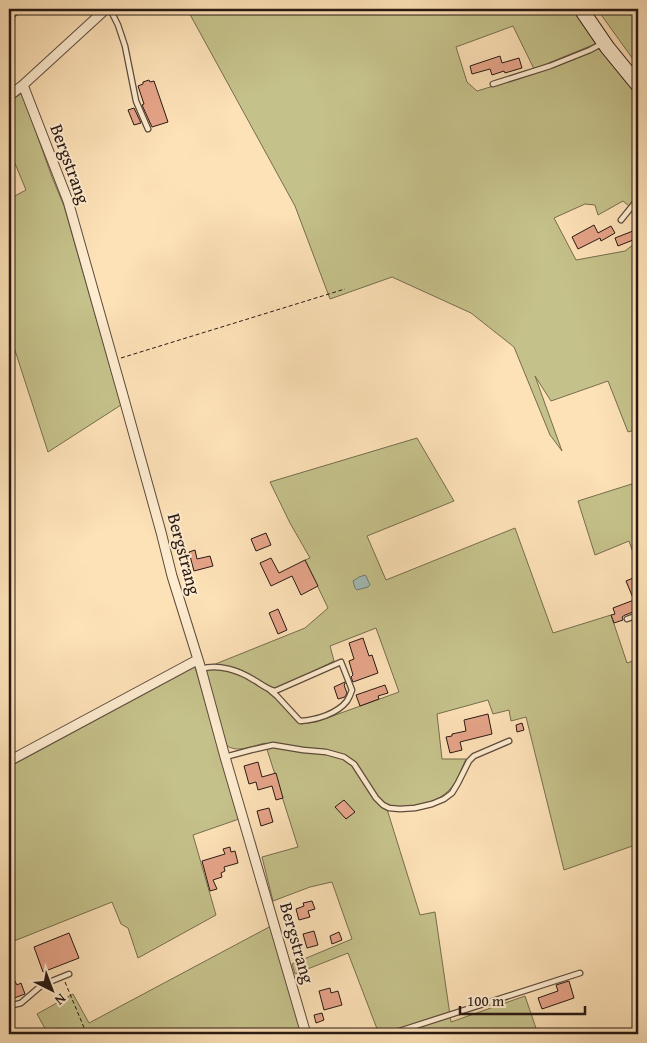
<svg xmlns="http://www.w3.org/2000/svg" width="647" height="1043" font-family="'Gentium Book Plus',serif">
	<style>
		.green { fill: #c5c18a; stroke: #766d4e; fill-rule: evenodd }
		.water { fill: #a1bcb6; stroke: #717b75 }
		.building { fill: #e6a489; stroke: #281913 }
		.lines { fill: none; stroke-linecap: round; stroke-linejoin: round }
		.service-casing { stroke: #5d4b3c; stroke-width: 7 }
		.minor-casing { stroke: #5d4b3c; stroke-width: 11 }
		.secondary-casing { stroke: #281913; stroke-width: 16 }
		.path { stroke: #281913; stroke-width: 1; stroke-dasharray: 4 2.5; stroke-linecap: butt }
		.service { stroke: #feecd0; stroke-width: 4.5 }
		.minor { stroke: #feecd0; stroke-width: 9 }
		.secondary { stroke: #feecd0; stroke-width: 14 }
		.labels { text-anchor: middle; stroke-width: 4; stroke-linejoin: round; paint-order: stroke }
		.street-label { font-size: 18px; fill: #281913; stroke: #feecd0 }
	</style>
	<rect width="100%" height="100%" fill="#fde1b7"/>
	<filter id="stains"><feTurbulence type="fractalNoise" baseFrequency=".004" numOctaves="4"/><feColorMatrix values="0 0 0 0 .2 0 0 0 0 .09 0 0 0 0 .02 0 0 0 .5 -.17"/></filter>
	<radialGradient id="worn" r=".72"><stop offset=".6" stop-color="#630" stop-opacity="0"/><stop offset="1" stop-color="#630" stop-opacity=".3"/></radialGradient>
	<path class="green" d="M9 9H26L9 21Z
		M187 9H238L241 14 249 9H577L600 42 534 69 513 26 456 47 467 82 477 91 536 73 602 47 638 89V193L629 206 623 201 598 215 595 205 585 204 554 218 576 260 625 251 638 241V429L628 432 608 381 551 401 535 376 562 451 550 435 514 347 471 313 392 277 330 299 295 206Z
		M597 9H638V71L635 62Z
		M22 93 52 177 64 206 121 405 48 452 9 332V199L26 190 9 149V102Z
		M417 438 454 501 367 536 386 580 515 528 553 633 611 615 627 663 638 659V844L564 870 526 717 511 721 509 710 493 714 488 700 437 714 442 759H466C462 767 459 777 454 784 439 806 410 808 386 806L420 915 435 912 451 1022 525 996 538 1034H379L348 953 295 974 292 964 352 939 332 882 310 887 273 901 262 857 298 847 265 743C252 746 239 753 227 746L203 669 305 628 328 608 305 560 310 558 290 523 270 482ZM376 628 399 692 316 722 301 724 272 693 280 688 334 661 330 646Z
		M638 482V567L629 541 595 555 578 501Z
		M195 667 239 819 193 835 216 915 138 958 128 928 121 924 112 902 9 943V767Z
		M271 926 303 1034H48L37 1014 73 994 89 1023Z"/>
	<path class="water" d="M365 575 366 576 370 585 368 587 357 590 355 588 353 581 359 577Z"/>
	<path class="building" d="M500 56 502 63 519 58 522 68 505 73 504 71 492 75 490 69 472 74 470 66Z
		M149 80 150 82 154 81 168 122 152 127 142 105 144 104 138 86 143 84V82Z
		M134 108 141 123 134 125 128 110Z
		M594 225 598 233 611 226 615 233 601 241 600 238 578 249 572 237Z
		M638 229V238L618 246 615 238Z
		M266 533 271 545 256 551 251 539Z
		M195 550 197 559 210 556 213 566 194 571 189 552Z
		M271 558 279 573 305 560 318 586 301 595 292 576 271 586 260 563Z
		M638 576V610L626 581Z
		M634 600 638 610 625 615 622 617 623 620 614 623 611 615 615 614 613 608Z
		M278 609 287 630 278 634 269 613Z
		M363 638 369 656 372 655 378 673 353 682 351 677 353 675 349 661 354 659 349 643Z
		M345 682V684L344 685 347 693 345 697 338 699 334 687Z
		M385 685 388 693 378 696 379 699 360 706 356 695Z
		M488 714 492 734 460 742 462 750 450 753 446 737 452 736V734L466 731 464 720Z
		M522 723 524 730 517 732 516 725Z
		M258 762 262 777 276 773 283 798 276 800 272 786 258 790 256 782 249 784 244 766Z
		M344 800 355 812 346 819 335 807Z
		M269 808 273 822 261 826 257 811Z
		M230 847 231 852 235 851 238 863 224 867 225 871 221 873 222 877 213 880 217 889 210 891 202 861 225 854 223 849Z
		M312 901 315 909 308 911 310 917 299 920 296 909 304 906 303 903Z
		M314 931 318 945 307 948 303 934Z
		M339 932 342 940 332 944 330 936Z
		M69 933 79 958 43 972 34 947Z
		M9 970 17 985 21 983 25 994 9 1000Z
		M569 981 574 998 542 1009 538 998 558 991 556 985Z
		M330 988 331 993 338 991 342 1005 324 1010 319 991Z
		M322 1013 324 1020 316 1023 314 1015Z"/>
	<g class="lines">
		<g class="service-casing">
			<path id="service" d="M110 9 118 25 125 46 136 101 148 129
				M493 84 550 66 590 50 603 43
				M621 220 638 199
				M627 619 638 615
				M201 669C218 663 240 671 254 680 261 684 268 690 275 691L341 662 352 690C351 693 349 698 347 701 337 714 316 720 300 721L277 696 270 690
				M225 757 251 750 273 745 303 750 326 752 344 757 354 764 376 798 383 805 389 808 400 809 415 808 432 804 444 799 452 793 458 783 469 761 474 756 509 741
				M9 1006 21 1003 42 985 69 974
				M390 1034 580 973"/>
		</g>
		<g class="minor-casing">
			<path id="minor" d="M106 9 23 85 68 201 124 399 161 532 172 576 201 669 225 757 306 1034
				M9 96 23 85
				M9 761 197 660"/>
		</g>
		<g class="secondary-casing">
			<path id="secondary" d="M581 9 607 47 638 85"/>
		</g>
		<path class="path" d="M121 358 345 289
			M65 982 85 1030"/>
		<use href="#service" class="service"/>
		<use href="#minor" class="minor"/>
		<use href="#secondary" class="secondary"/>
	</g>
	<g class="labels">
		<g class="street-label">
			<text transform="translate(70 164) rotate(70)" y="6">Bergstrang</text>
			<text transform="translate(184 554) rotate(75)" y="6">Bergstrang</text>
			<text transform="translate(297 943) rotate(74)" y="6">Bergstrang</text>
		</g>
	</g>
	<rect width="647" height="1043" fill="none" stroke="#fde1b7" stroke-width="30"/>
	<rect x="10" y="10" width="627" height="1023" fill="none" stroke="#281913" stroke-width="2.5"/>
	<rect x="15" y="15" width="617" height="1013" fill="none" stroke="#281913"/>
	<g transform="translate(52 990) rotate(138)" stroke="#feecd0" stroke-width="4" paint-order="stroke">
	<path d="M0-4L9 19L0 12L-9 19Z" fill="#281913"/>
	<text y="-8" font-size="14" font-weight="bold" text-anchor="middle" fill="#281913">N</text>
	</g>
	<path d="M460 1006v8h125v-8" fill="none" stroke="#281913" stroke-width="2.5"/>
	<text x="467" y="1006" font-size="15" fill="#281913" stroke="#feecd0" stroke-width="4" paint-order="stroke">100 m</text>
	<rect width="100%" height="100%" filter="url(#stains)"/>
	<rect width="100%" height="100%" fill="url(#worn)"/>
</svg>
